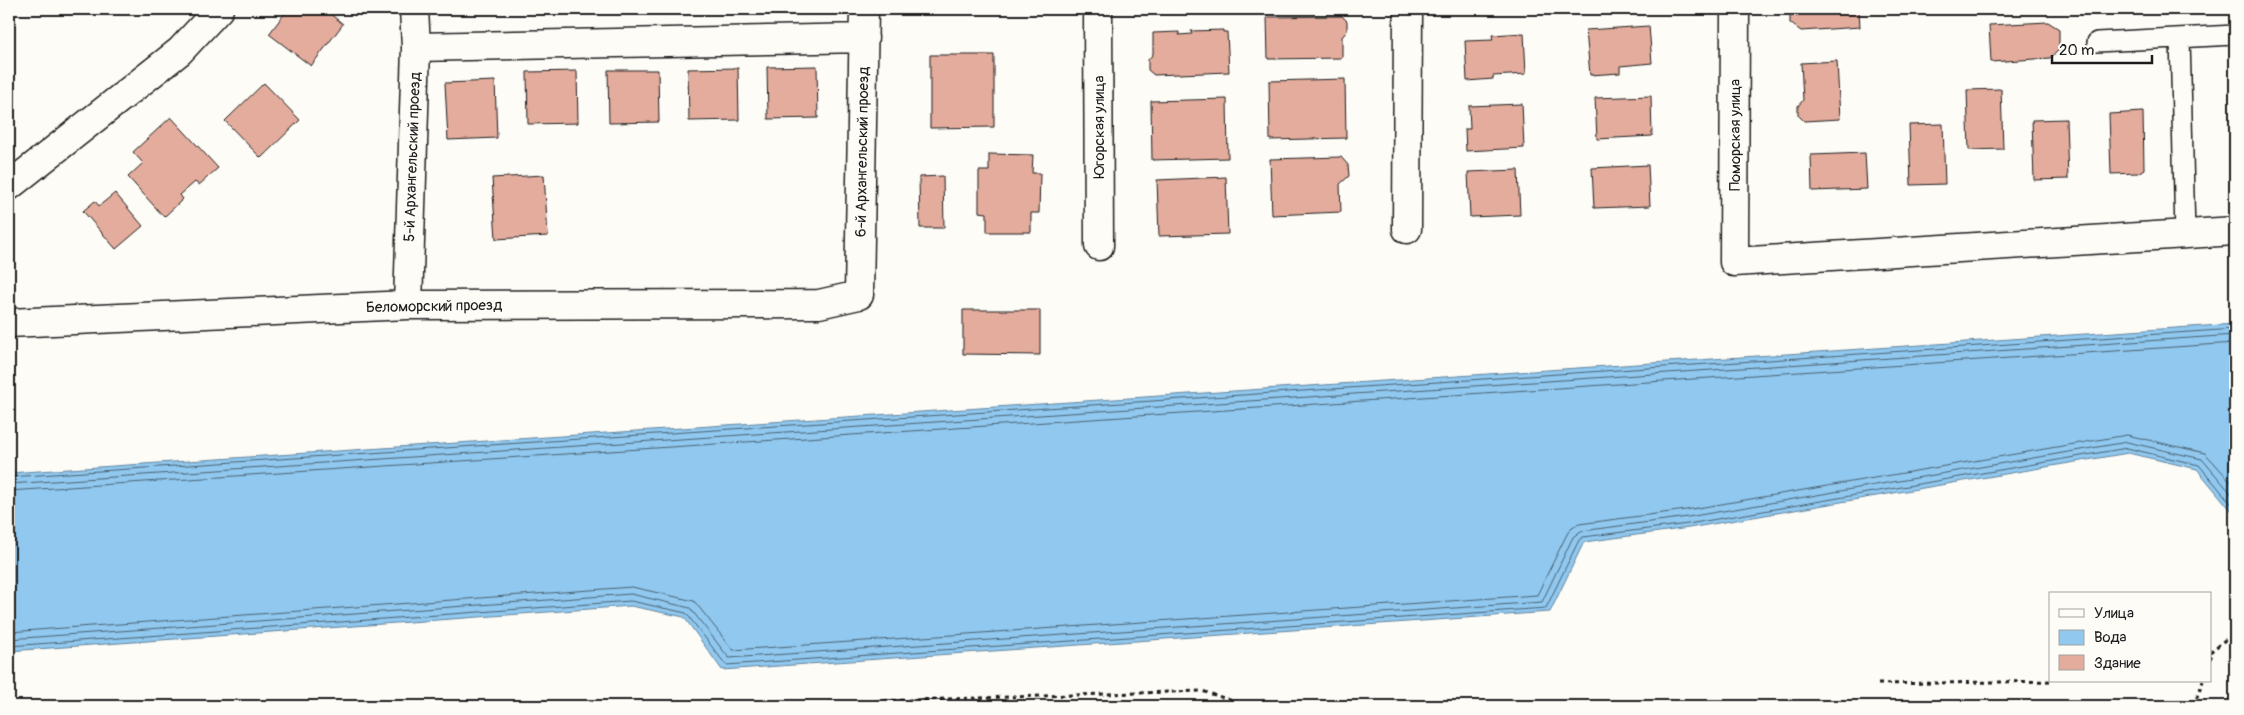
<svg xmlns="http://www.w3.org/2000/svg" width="2244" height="715" font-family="Pangolin,sans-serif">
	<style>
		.water { fill: #90c8ef; stroke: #62839b }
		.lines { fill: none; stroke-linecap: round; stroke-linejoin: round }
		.shore { stroke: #4a6170; stroke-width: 1 }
		.building { fill: #e4ac9c; stroke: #1c1c1c }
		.lane-casing { stroke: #1c1c1c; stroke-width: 22 }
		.street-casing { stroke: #1c1c1c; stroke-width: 31 }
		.path { stroke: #1c1c1c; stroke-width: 3; stroke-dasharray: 4 4; stroke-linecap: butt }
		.lane { stroke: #fdfcf7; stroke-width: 19 }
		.street { stroke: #fdfcf7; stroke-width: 28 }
		.labels { text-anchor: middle; stroke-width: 4; stroke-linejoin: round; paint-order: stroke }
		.street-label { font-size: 15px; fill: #1c1c1c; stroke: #fdfcf7 }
	</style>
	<rect width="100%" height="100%" fill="#fdfcf7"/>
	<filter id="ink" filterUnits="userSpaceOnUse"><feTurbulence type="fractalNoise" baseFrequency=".02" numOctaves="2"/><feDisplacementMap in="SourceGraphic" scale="10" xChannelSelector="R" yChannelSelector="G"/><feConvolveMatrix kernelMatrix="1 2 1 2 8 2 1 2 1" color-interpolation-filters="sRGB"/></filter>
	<g filter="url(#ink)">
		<path class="water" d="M2235 324V515L2197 469 2128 453 1689 528 1584 542 1550 612 722 670 684 617 631 606 9 651V473Z"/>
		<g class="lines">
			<path class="shore" d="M9 477 2235 329
				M9 484 2235 335
				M9 491 2235 343
				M9 632 632 587 694 601 733 650 1537 595 1567 534 1572 527 1579 524 1686 510 2127 435 2205 453 2235 486
				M9 639 631 594 690 608 729 658 1542 602 1573 537 1581 531 1688 517 2127 442 2202 459 2235 498
				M9 646 631 601 686 613 726 665 1546 608 1579 540 1583 537 1688 524 2127 448 2199 465 2235 508"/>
		</g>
		<path class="building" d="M288 9H324L343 24 311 66 269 34Z
			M1156 9H1235V10L1161 14Z
			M1464 9H1522L1464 11Z
			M1790 9H1859L1860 27 1801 31 1790 23Z
			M1342 16 1347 21V31L1342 37V58L1268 59 1267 17Z
			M2048 22 2059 29V50L2050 58 1991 62 1989 25Z
			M1649 26 1652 63 1620 66V73L1590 75 1586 30Z
			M1223 30V32H1227L1229 72 1154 75 1148 70V60L1153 54V33L1179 32V35L1192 34 1191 31Z
			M1524 33 1526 74 1493 76V79L1467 81 1465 41 1493 40 1492 35Z
			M930 55H994V127L930 128Z
			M1837 61 1840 119 1804 121 1798 115V106L1803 100 1801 63Z
			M817 66 818 118 768 119 767 67Z
			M738 68 739 120 689 121 688 69Z
			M608 70H658L659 122 609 123Z
			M577 71 578 123 528 124 527 72Z
			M1345 79 1346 138 1270 140 1269 81Z
			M495 81 497 138 448 140 445 83Z
			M264 83 300 120 261 158 225 121Z
			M2001 89 2003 149 1969 150 1967 90Z
			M1651 96 1652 136 1597 139 1595 98Z
			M1227 99 1228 158 1152 160 1151 101Z
			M1522 104 1524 148 1466 151 1465 129H1470L1469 106Z
			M2143 112 2144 169 2138 173 2111 174 2109 114Z
			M171 117 218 168 199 185 195 182 180 195 183 199 164 217 128 177 143 163 133 152Z
			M2066 119 2068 179 2034 180 2032 120Z
			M1943 124 1945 184 1911 185 1909 125Z
			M1865 153 1867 189 1812 191 1811 155Z
			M989 154 1033 155 1032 173H1040L1039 213H1031V232H987V213L979 212V171H989Z
			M1341 157 1348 165 1349 176 1340 184 1341 212 1272 215 1270 159Z
			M1648 165 1650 206 1594 208 1592 168Z
			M1518 170 1520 215 1470 217 1468 172Z
			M544 175 548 236 496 239 492 178Z
			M943 176 944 228H920L919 177Z
			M1226 177 1228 234 1159 236 1157 180Z
			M115 193 143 226 116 249 83 211 95 201 99 206Z
			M963 310H1040V355L963 354Z"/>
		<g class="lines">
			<g class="lane-casing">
				<path id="lane" d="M2180 38 2185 234
					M2097 42 2235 35"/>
			</g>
			<g class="street-casing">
				<path id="street" d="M1098 9 1099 246
					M1735 9 1734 262 2235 231
					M416 47 864 38
					M9 186 180 51 219 9
					M1407 229 1408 9
					M408 305 416 47 414 9
					M9 323 408 305 819 304 859 295 864 9"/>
			</g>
			<path class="path" d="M2210 652 2235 632
				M2210 659 2213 652
				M1878 684 2054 681
				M788 704 1202 691 1249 706
				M2194 706 2203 681"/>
			<use href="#lane" class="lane"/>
			<use href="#street" class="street"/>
		</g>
	</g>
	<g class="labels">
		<g class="street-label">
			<text transform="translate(1099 127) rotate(-90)" y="5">Югорская улица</text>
			<text transform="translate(1735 135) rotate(-90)" y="5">Поморская улица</text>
			<text transform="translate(862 152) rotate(-89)" y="5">6-й Архангельский проезд</text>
			<text transform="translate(412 157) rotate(-88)" y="5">5-й Архангельский проезд</text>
			<text transform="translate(434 306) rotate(-1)" y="5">Беломорский проезд</text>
		</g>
	</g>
	<rect width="2244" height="715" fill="none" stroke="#fdfcf7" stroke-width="30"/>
	<rect x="15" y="15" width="2214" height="685" fill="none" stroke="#1c1c1c" stroke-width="2" filter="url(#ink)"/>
	<rect x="2049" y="592" width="162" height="90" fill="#fdfcf7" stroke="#a3a29f"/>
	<rect x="2059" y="609" width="25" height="8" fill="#fdfcf7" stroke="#a3a29f"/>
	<text x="2094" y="618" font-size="15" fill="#1c1c1c">Улица</text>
	<rect x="2059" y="630" width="25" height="15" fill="#90c8ef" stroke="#a3a29f"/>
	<text x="2094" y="642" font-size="15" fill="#1c1c1c">Вода</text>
	<rect x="2059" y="655" width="25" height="15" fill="#e4ac9c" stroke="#a3a29f"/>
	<text x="2094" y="668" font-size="15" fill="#1c1c1c">Здание</text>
	<path d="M2052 55v8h100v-8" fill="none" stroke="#1c1c1c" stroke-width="2.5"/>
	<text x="2059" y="55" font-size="15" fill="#1c1c1c" stroke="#fdfcf7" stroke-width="4" paint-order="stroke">20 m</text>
</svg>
